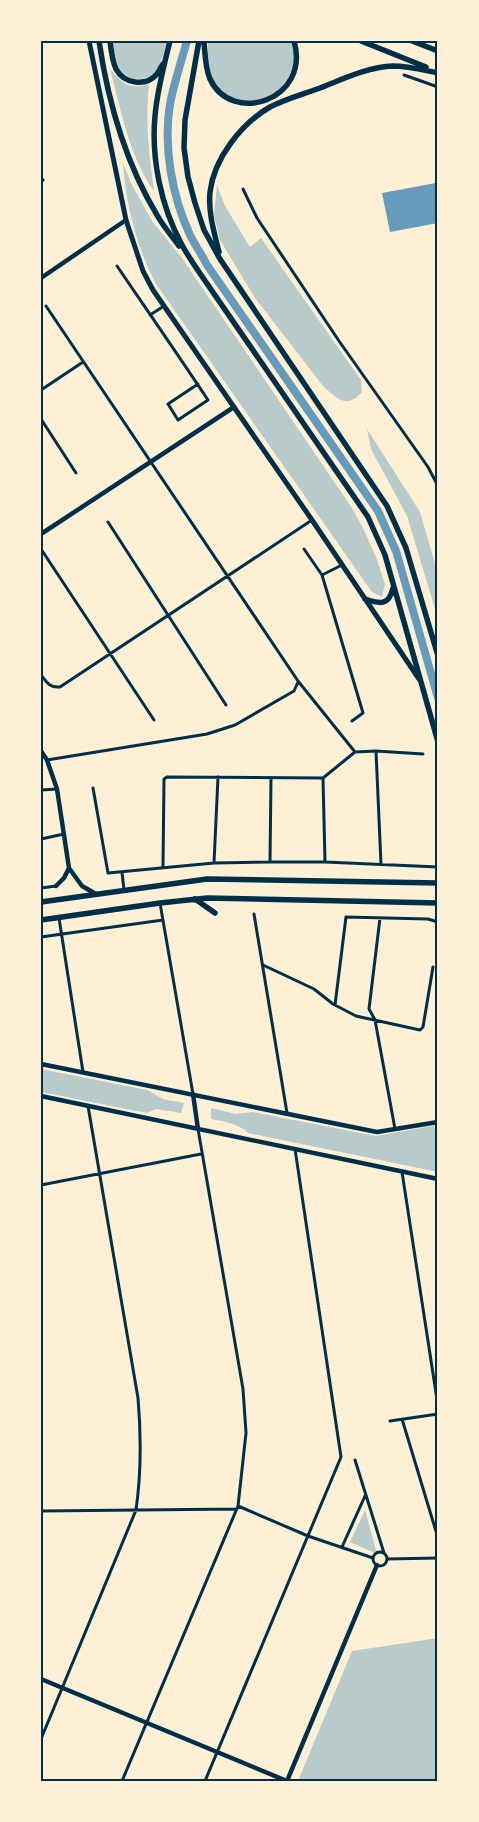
<svg xmlns="http://www.w3.org/2000/svg" width="479" height="1822" font-family="'Nunito Sans',sans-serif">
	<style>
		.green { fill: #b9caca }
		.water { fill: #669bbc }
		.lines { fill: none; stroke-linecap: round; stroke-linejoin: round }
		.canal { stroke: #669bbc; stroke-width: 8 }
		.minor { stroke: #003049; stroke-width: 3 }
		.tertiary { stroke: #003049; stroke-width: 4.5 }
		.secondary { stroke: #003049; stroke-width: 5 }
		.primary { stroke: #003049; stroke-width: 5.5 }
		.neatline { fill: none; stroke: #003049; stroke-width: 2 }
	</style>
	<rect width="100%" height="100%" fill="#fdf0d5"/>
	<path class="green" d="M112 41H167C164 51 162 62 156 71 147 83 126 81 119 68 115 60 114 50 112 41Z
		M208 41H291C298 59 294 69 284 84 282 87 280 91 277 93 256 107 225 102 212 80 206 69 208 53 208 41Z
		M110 69C123 84 129 90 149 84 145 123 149 153 154 191 129 156 121 110 110 69Z
		M123 163 131 183 152 221 182 258 352 508 363 528 376 557 385 584 382 597 372 592 156 284C136 246 126 205 123 163Z
		M217 185 225 206 250 247 261 238 361 380 362 392C347 409 337 399 323 386L255 298 220 240 214 215Z
		M367 429 420 512 438 574V619L407 516 371 449Z
		M41 1069 147 1090 163 1099 184 1103 181 1113 156 1109 147 1113 41 1092Z
		M211 1108 236 1114 253 1112 376 1136 438 1125V1172L248 1133C238 1123 225 1122 211 1119Z
		M365 1510 377 1554 350 1542Z
		M438 1638V1781H298L352 1651Z"/>
	<path class="water" d="M436 183 438 194V223L390 232 382 193Z"/>
	<g class="lines">
		<path class="canal" d="M187 41C181 62 174 83 170 104 163 147 172 196 190 235 195 245 202 255 207 265L378 511 396 551 438 698"/>
		<path class="minor" d="M404 75 438 87
			M41 178 43 180 41 182
			M243 189 257 218 339 341 428 467 438 486
			M117 266C147 310 178 355 208 400L178 420 168 404 198 384
			M46 306 298 681 355 752 323 778 167 777 164 779 163 867
			M150 315 164 306
			M41 390 83 362
			M41 419 76 473
			M108 522 226 705
			M41 549 154 720
			M304 549 322 575 363 713 352 721
			M322 575 342 565
			M41 675C47 683 50 688 60 687L312 520
			M376 751 381 864
			M355 752 376 751 423 754
			M47 760 207 734 235 725 294 691 298 682
			M323 778 325 862
			M93 788 108 873 214 863 270 862H325L438 867
			M41 790 57 789
			M41 839 64 834
			M270 862 271 778
			M214 863 218 777
			M122 872 124 890
			M41 888 56 886
			M160 903 193 1094
			M254 914 287 1113
			M59 918 83 1072
			M380 918 369 1009 375 1020 395 1129
			M41 937 163 920
			M263 965 314 989 333 1004 356 1016 420 1030 423 1027 433 967
			M335 1005 346 917 428 919 438 922
			M402 1172 438 1406
			M41 1185 201 1154
			M402 1419 438 1538
			M390 1421 438 1414
			M355 1460 384 1553
			M238 1506 308 1536 373 1558
			M41 1511 237 1509
			M342 1547 365 1496
			M373 1559a7 7 0 1 1 14 0a7 7 0 1 1-14 0Z
			M387 1559 438 1558
			M41 1739 136 1510C141 1475 141 1433 138 1398L88 1106
			M122 1781 238 1506 246 1433 243 1389 198 1129
			M205 1781 341 1457 295 1149"/>
		<path class="tertiary" d="M41 278 126 220
			M41 534 234 407
			M41 751 47 760 57 789 69 868 82 886 96 894
			M56 886 64 878 69 868
			M41 1064 377 1132 438 1122
			M193 1094 198 1129
			M41 1096 438 1179
			M41 1679 287 1781 377 1565"/>
		<path class="secondary" d="M89 41 126 220 143 271 153 290 312 520 419 679"/>
		<path class="primary" d="M99 41C108 102 125 162 157 215 163 226 172 236 179 246
			M110 41C111 50 112 60 116 69 124 84 146 87 157 74 159 71 161 67 163 64
			M170 41C164 65 157 91 155 116 151 158 161 206 181 243 186 253 193 263 199 272L368 517 385 555 438 742
			M199 41 185 120 184 148 188 177 195 203 204 230 220 259 387 506 406 548 438 656
			M204 41C205 53 205 68 210 79 232 126 311 100 294 41
			M361 41 426 67
			M412 41 438 51
			M219 252C214 232 208 212 210 192 214 158 242 123 270 107 286 99 304 94 320 88 343 79 367 67 393 66 408 66 423 70 438 73
			M365 599C380 604 389 606 393 588
			M195 899 215 913
			M41 902 207 879 438 883
			M41 920 160 903 207 898 438 903"/>
	</g>
	<rect width="479" height="1822" fill="none" stroke="#fdf0d5" stroke-width="85"/>
	<rect x="42" y="42" width="394" height="1738" class="neatline"/>
</svg>
